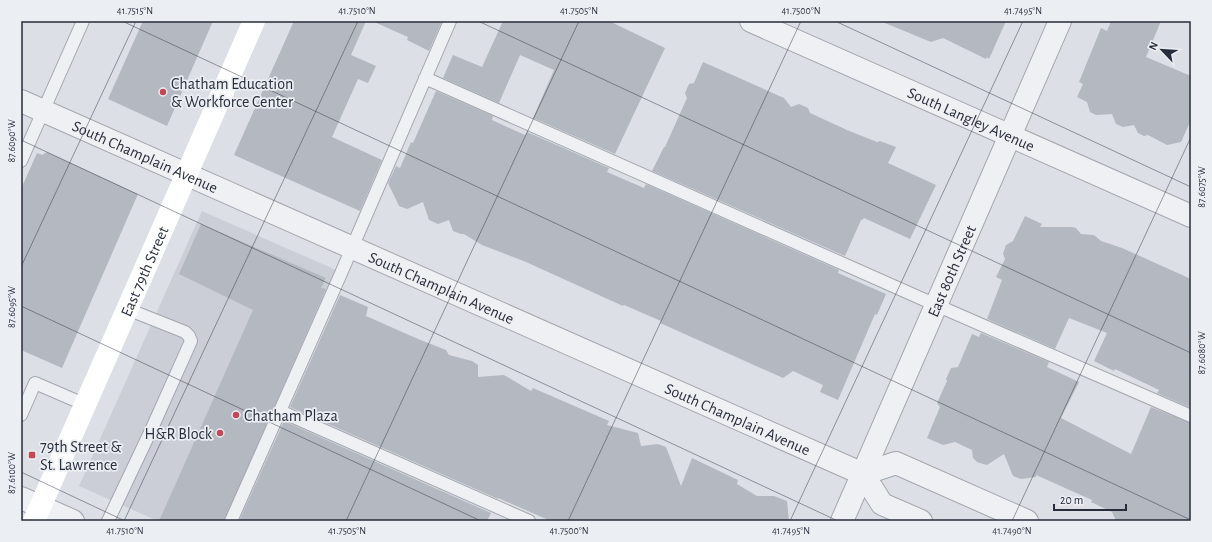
<svg xmlns="http://www.w3.org/2000/svg" width="1212" height="542" font-family="'Alegreya Sans',sans-serif">
	<style>
		.built { fill: #cbced6 }
		.building { fill: #b4b8c1 }
		.lines { fill: none; stroke-linecap: round; stroke-linejoin: round }
		.lane-casing { stroke: #a2a6ae; stroke-width: 14 }
		.street-casing { stroke: #a2a6ae; stroke-width: 24 }
		.lane { stroke: #eff0f4; stroke-width: 12 }
		.street { stroke: #eff0f4; stroke-width: 22 }
		.secondary { stroke: #fff; stroke-width: 22 }
		.ticks { fill: none; stroke: #272d3a; stroke-width: 1; stroke-opacity: 0.45 }
		.poi-dot { fill: #c24953; stroke: #ebeef3; stroke-width: 1.5 }
		.labels { text-anchor: middle; stroke-width: 3.5; stroke-linejoin: round; paint-order: stroke }
		.poi-label { font-size: 16px; fill: #272d3a; stroke: #ebeef3; text-anchor: start }
		.street-label { font-size: 16px; fill: #272d3a; stroke: #ebeef3 }
		.neatline { fill: none; stroke: #272d3a; stroke-width: 1.5 }
		.ticks-label { font-size: 10px; text-anchor: middle; fill: #272d3a }
	</style>
	<rect width="100%" height="100%" fill="#dcdfe5"/>
	<path class="built" d="M202 211 336 270 224 521H158L79 486Z"/>
	<path class="building" d="M143 21H213L167 126 108 99Z
		M294 21H366L351 55 376 66 368 83 358 79 332 137 382 160 360 211 234 155Z
		M372 21H442L429 51 407 40 408 37Z
		M503 21H609L665 48 615 154 533 118 554 70 520 55 499 103 443 78 453 55 482 67Z
		M880 21H1006L989 59 987 57 986 59 943 38 931 42Z
		M1111 21H1161L1146 57 1191 76V120L1181 142 1167 145 1148 135 1144 136 1138 133 1134 125 1123 127 1116 124 1112 114 1096 115 1090 112 1087 102 1077 97 1083 84 1079 82 1101 28 1107 31Z
		M703 62 784 98 791 107 799 104 808 108 810 113 847 130 877 142 880 141 896 147 888 163 936 185 910 239 864 218 862 220H861L845 256 652 171 664 147H665L687 98 685 93 689 84 694 83Z
		M436 91 493 116 492 120 525 135 527 132 609 168 607 172 644 188 646 184 839 270 838 273 886 294 877 315 875 314 838 400 820 392 823 385 793 371 783 378 660 323 661 321 624 305 623 306 526 262 482 245 464 234H461L453 231 449 220 438 224 429 220 423 202 407 209 399 206 388 183 396 166 400 168 411 142 413 143Z
		M47 152 138 194 62 368 21 350V189L37 153 42 155Z
		M1025 216 1042 224 1040 227H1072L1076 228 1081 234 1094 235 1101 241 1122 248 1191 279V408L1157 393 1159 390 1115 369 1114 371 1094 361 1107 333 1069 318 1055 349 987 319 1002 280 996 277 1005 259 1003 254 1006 245 1013 241Z
		M201 224 326 278 321 288 326 289 224 521H159L253 310 179 274Z
		M340 295 368 307 366 316 418 339 446 350 449 355 472 361 478 365V377L504 375 531 391 533 388 609 421 607 425 638 433 641 446 658 444 666 447 681 486 692 458 738 480 737 484 757 496H774L787 501 789 521H551L498 498V499L290 407Z
		M981 333 1049 362 1047 367 1079 382 1061 418 1131 454 1151 407 1191 423V521H1116L1112 512 1091 502 1092 500 1036 475V477L1021 479 1013 476 1004 454 987 465 983 464 977 462 973 458 972 450 955 442 943 445 927 438 940 407 937 403 947 381 946 379 951 368 958 367 972 334 979 337Z
		M284 421 491 513 487 521H239Z"/>
	<g class="lines">
		<g class="lane-casing">
			<path id="lane" d="M425 78 936 305 1191 416
				M21 161 83 21
				M280 411 529 521
				M21 415 35 383 86 405
				M108 521 153 426 191 341 189 336 185 332 127 309
				M231 521 339 278 450 21"/>
		</g>
		<g class="street-casing">
			<g id="street">
				<path id="s1" d="M751 21 1191 216"/>
				<path id="s2" d="M21 101 863 474 882 504 921 521"/>
				<path d="M863 474 896 463 1027 521"/>
				<path d="M21 498 73 521"/>
				<path id="s3" d="M842 521 1060 21"/>
			</g>
		</g>
		<use href="#lane" class="lane"/>
		<use href="#street" class="street"/>
		<path class="secondary" id="s4" d="M34 521 254 21"/>
	</g>
	<path class="ticks" d="M122 21 1191 520M478 21 1191 353M835 21 1191 187M21 140 838 521M21 267 136 21M21 306 481 521M21 472 125 521M124 521 358 21M346 521 579 21M568 521 801 21M790 521 1023 21M1012 521 1191 137"/>
	<g class="poi-dot">
		<circle cx="163" cy="92" r="4"/>
		<circle cx="236" cy="415" r="4"/>
		<circle cx="220" cy="433" r="4"/>
		<rect x="28" y="451" width="8" height="8" rx="2"/>
	</g>
	<g class="labels">
		<g class="poi-label">
			<text x="171" y="89">Chatham Education<tspan x="171" dy="18">&amp; Workforce Center</tspan></text>
			<text x="244" y="421">Chatham Plaza</text>
			<text x="212" y="439" text-anchor="end">H&amp;R Block</text>
			<text x="40" y="452">79th Street &amp;<tspan x="40" dy="18">St. Lawrence</tspan></text>
		</g>
		<g class="street-label">
			<text dy="6" stroke="none"><textPath href="#s1" startOffset="241">South Langley Avenue</textPath></text>
			<text dy="6" stroke="none"><textPath href="#s2" startOffset="136">South Champlain Avenue</textPath></text>
			<text dy="6" stroke="none"><textPath href="#s4" startOffset="273">East 79th Street</textPath></text>
			<text dy="6" stroke="none"><textPath href="#s3" startOffset="273">East 80th Street</textPath></text>
			<text dy="6" stroke="none"><textPath href="#s2" startOffset="460">South Champlain Avenue</textPath></text>
			<text dy="6" stroke="none"><textPath href="#s2" startOffset="784">South Champlain Avenue</textPath></text>
		</g>
	</g>
	<rect width="1212" height="542" fill="none" stroke="#ebeef3" stroke-width="44"/>
	<g transform="translate(1162 50) rotate(295)" stroke="#ebeef3" stroke-width="3" paint-order="stroke">
	<path d="M0-3L7 15L0 10L-7 15Z" fill="#272d3a"/>
	<text y="-6" font-size="11" font-weight="bold" text-anchor="middle" fill="#272d3a">N</text>
	</g>
	<path d="M1054 504v6h72v-6" fill="none" stroke="#272d3a" stroke-width="2"/>
	<text x="1060" y="504" font-size="12" fill="#272d3a" stroke="#ebeef3" stroke-width="3" paint-order="stroke">20 m</text>
	<rect x="22" y="22" width="1168" height="498" class="neatline"/>
	<g class="ticks-label">
		<text x="135" y="14">41.7515°N</text>
		<text x="357" y="14">41.7510°N</text>
		<text x="579" y="14">41.7505°N</text>
		<text x="801" y="14">41.7500°N</text>
		<text x="1023" y="14">41.7495°N</text>
		<text transform="translate(11 141) rotate(-90)" y="4">87.6090°W</text>
		<text transform="translate(1201 187) rotate(-90)" y="4">87.6075°W</text>
		<text transform="translate(11 307) rotate(-90)" y="4">87.6095°W</text>
		<text transform="translate(1201 353) rotate(-90)" y="4">87.6080°W</text>
		<text transform="translate(11 473) rotate(-90)" y="4">87.6100°W</text>
		<text x="125" y="534">41.7510°N</text>
		<text x="347" y="534">41.7505°N</text>
		<text x="569" y="534">41.7500°N</text>
		<text x="791" y="534">41.7495°N</text>
		<text x="1012" y="534">41.7490°N</text>
	</g>
</svg>
